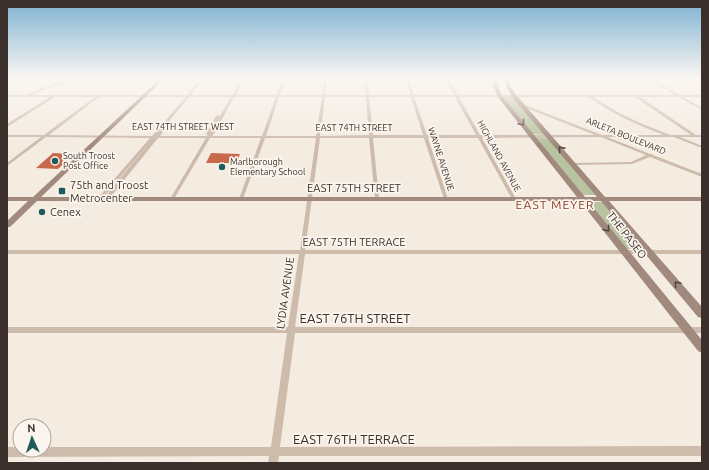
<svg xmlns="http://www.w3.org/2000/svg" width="709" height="470" font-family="Ubuntu,sans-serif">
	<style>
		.green { fill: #b8c4a0 }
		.building { fill: #c8694b }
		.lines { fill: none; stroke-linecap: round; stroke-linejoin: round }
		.street { fill: #cdbbac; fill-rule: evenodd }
		.secondary { fill: #a18a7d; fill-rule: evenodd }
		.oneway { stroke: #544640 }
		.poi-dot { fill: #1f5a5e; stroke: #fbf5ee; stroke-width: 1.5 }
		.labels { text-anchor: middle; stroke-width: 3.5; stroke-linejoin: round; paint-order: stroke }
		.far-street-label { font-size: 9px; fill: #3b302b; stroke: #fbf5ee }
		.far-poi-label { font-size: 9px; fill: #3b302b; stroke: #fbf5ee; text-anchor: start }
		.poi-label { font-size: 11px; fill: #3b302b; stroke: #fbf5ee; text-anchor: start }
		.street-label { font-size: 11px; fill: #3b302b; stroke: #fbf5ee }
		.neighbourhood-label { font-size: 12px; letter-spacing: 1px; fill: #8c3b22; stroke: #fbf5ee }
		.near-street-label { font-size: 13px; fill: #3b302b; stroke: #fbf5ee }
	</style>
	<rect width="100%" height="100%" fill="#f4ebe1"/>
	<path class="green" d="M504 96 513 97 545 135 533 134 503 97Z
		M537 137 549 138 596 195H582L536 138Z
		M588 202H603L643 249H626Z"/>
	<path class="building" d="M53 153 74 154 58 169 36 168Z
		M211 153 240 154 238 159H241L239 163H206Z"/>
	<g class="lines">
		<path class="street" d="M19 79H28L7 82V80Z
			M92 79 160 80 161 81 160 82C127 81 93 78 60 85 50 87 40 91 31 95H187L201 79H204L191 95H232L242 79H244L236 95H277L283 79H285L280 95H322L325 79H327L325 95H366L365 79H367L369 95H411L406 79H408L414 95H454L446 79H448L458 95H676L649 79H652L680 95H702V97H683L702 108V110L679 97H640L696 135H702V137H680L702 146V148L674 137H607L650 154H652L653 155 702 174V177L650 157 632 164 572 165V164L574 163 631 162 646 155 601 137 482 138 516 199 514 200 512 199 478 138H428L448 199 446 200 444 199 424 138H373L379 198 377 199 375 198 369 138H320L305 250H702V254H305L295 327H702V333H295L280 447 702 446V456H279L278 463H268L269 456 7 457V447H20V450H44V447H271L287 333H7V327H288L299 254H7V250H300L316 138H265L243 199 241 200 239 199 261 138H210L174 199 172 200 170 199 206 138H158L108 200H104V198L151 141 101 200H97V199L150 138 46 137 7 166V163L41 137H7V135H44L95 97H55L7 127V124L50 97H7V95H26L42 88 59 83 76 80ZM99 97H186L152 136 49 135ZM189 97H231L210 133 220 116 218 115 216 116 206 134 208 136H160L171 122 169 121ZM234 97H276L262 136H212L214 134ZM279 97H322L316 136H266ZM325 97H366L369 135 320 136ZM369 97H411L423 135H373ZM414 97H455L476 135H427ZM459 97H589C612 114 637 125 664 135H602L522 104H521V106L595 135H480ZM593 97H635L691 135H670L638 122 619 113Z
			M486 79H488L499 92V94H497Z
			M506 79H541L549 80 548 81 507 80Z
			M690 79H693L702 84V86Z"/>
		<path class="secondary" d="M160 79H164L41 197H577L498 97 494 87V79H498V87L502 96 585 197H597L512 97 506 86 505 79H509L510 86 516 95 605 197H702V201H609L702 307V318L698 317 601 201H588L702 340V353L698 351 580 201H37L10 227H7V221L28 201H7V197H33Z"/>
	</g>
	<defs><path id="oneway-chevron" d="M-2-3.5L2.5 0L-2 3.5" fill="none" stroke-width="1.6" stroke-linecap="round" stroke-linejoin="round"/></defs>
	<g class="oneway">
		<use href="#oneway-chevron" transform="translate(522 123) rotate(50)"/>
		<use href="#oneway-chevron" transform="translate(561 149) rotate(-131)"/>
		<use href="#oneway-chevron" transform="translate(607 229) rotate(52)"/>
		<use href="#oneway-chevron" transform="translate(677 284) rotate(-131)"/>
	</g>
	<linearGradient id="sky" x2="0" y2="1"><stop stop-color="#7eb2d2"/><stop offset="0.54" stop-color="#faf6f2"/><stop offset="1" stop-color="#faf6f2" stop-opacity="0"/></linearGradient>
	<rect width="709" height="145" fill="url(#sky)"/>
	<g class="poi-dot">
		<circle cx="55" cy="161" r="4"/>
		<circle cx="222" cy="167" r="4"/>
		<rect x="58" y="187" width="8" height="8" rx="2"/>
		<circle cx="42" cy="212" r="4"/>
	</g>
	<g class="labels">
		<g class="far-street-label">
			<text x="183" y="130">EAST 74TH STREET WEST</text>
			<text x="354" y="131">EAST 74TH STREET</text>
			<text transform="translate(626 136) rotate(22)" y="3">ARLETA BOULEVARD</text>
			<text transform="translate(499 156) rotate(61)" y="3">HIGHLAND AVENUE</text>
			<text transform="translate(441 159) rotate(72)" y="3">WAYNE AVENUE</text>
		</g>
		<g class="far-poi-label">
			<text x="63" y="159">South Troost<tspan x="63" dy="10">Post Office</tspan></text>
			<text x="230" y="165">Marlborough<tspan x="230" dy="10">Elementary School</tspan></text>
		</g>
		<g class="poi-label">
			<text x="70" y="189">75th and Troost<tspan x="70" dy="13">Metrocenter</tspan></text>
			<text x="50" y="216">Cenex</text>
		</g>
		<g class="street-label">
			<text x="354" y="192">EAST 75TH STREET</text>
			<text transform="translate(627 235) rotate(52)" y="4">THE PASEO</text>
			<text x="354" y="246">EAST 75TH TERRACE</text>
			<text transform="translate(285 293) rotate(-82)" y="4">LYDIA AVENUE</text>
		</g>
		<g class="neighbourhood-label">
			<text x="555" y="209">EAST MEYER</text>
		</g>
		<g class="near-street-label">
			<text x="355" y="323">EAST 76TH STREET</text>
			<text x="354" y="444">EAST 76TH TERRACE</text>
		</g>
	</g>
	<rect width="709" height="470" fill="none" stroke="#3b302b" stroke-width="16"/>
	<g transform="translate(32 438) rotate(357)"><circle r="19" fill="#fbf5ee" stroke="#aea6a0"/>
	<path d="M0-3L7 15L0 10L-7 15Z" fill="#1f5a5e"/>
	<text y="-6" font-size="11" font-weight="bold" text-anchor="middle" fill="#3b302b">N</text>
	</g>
</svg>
